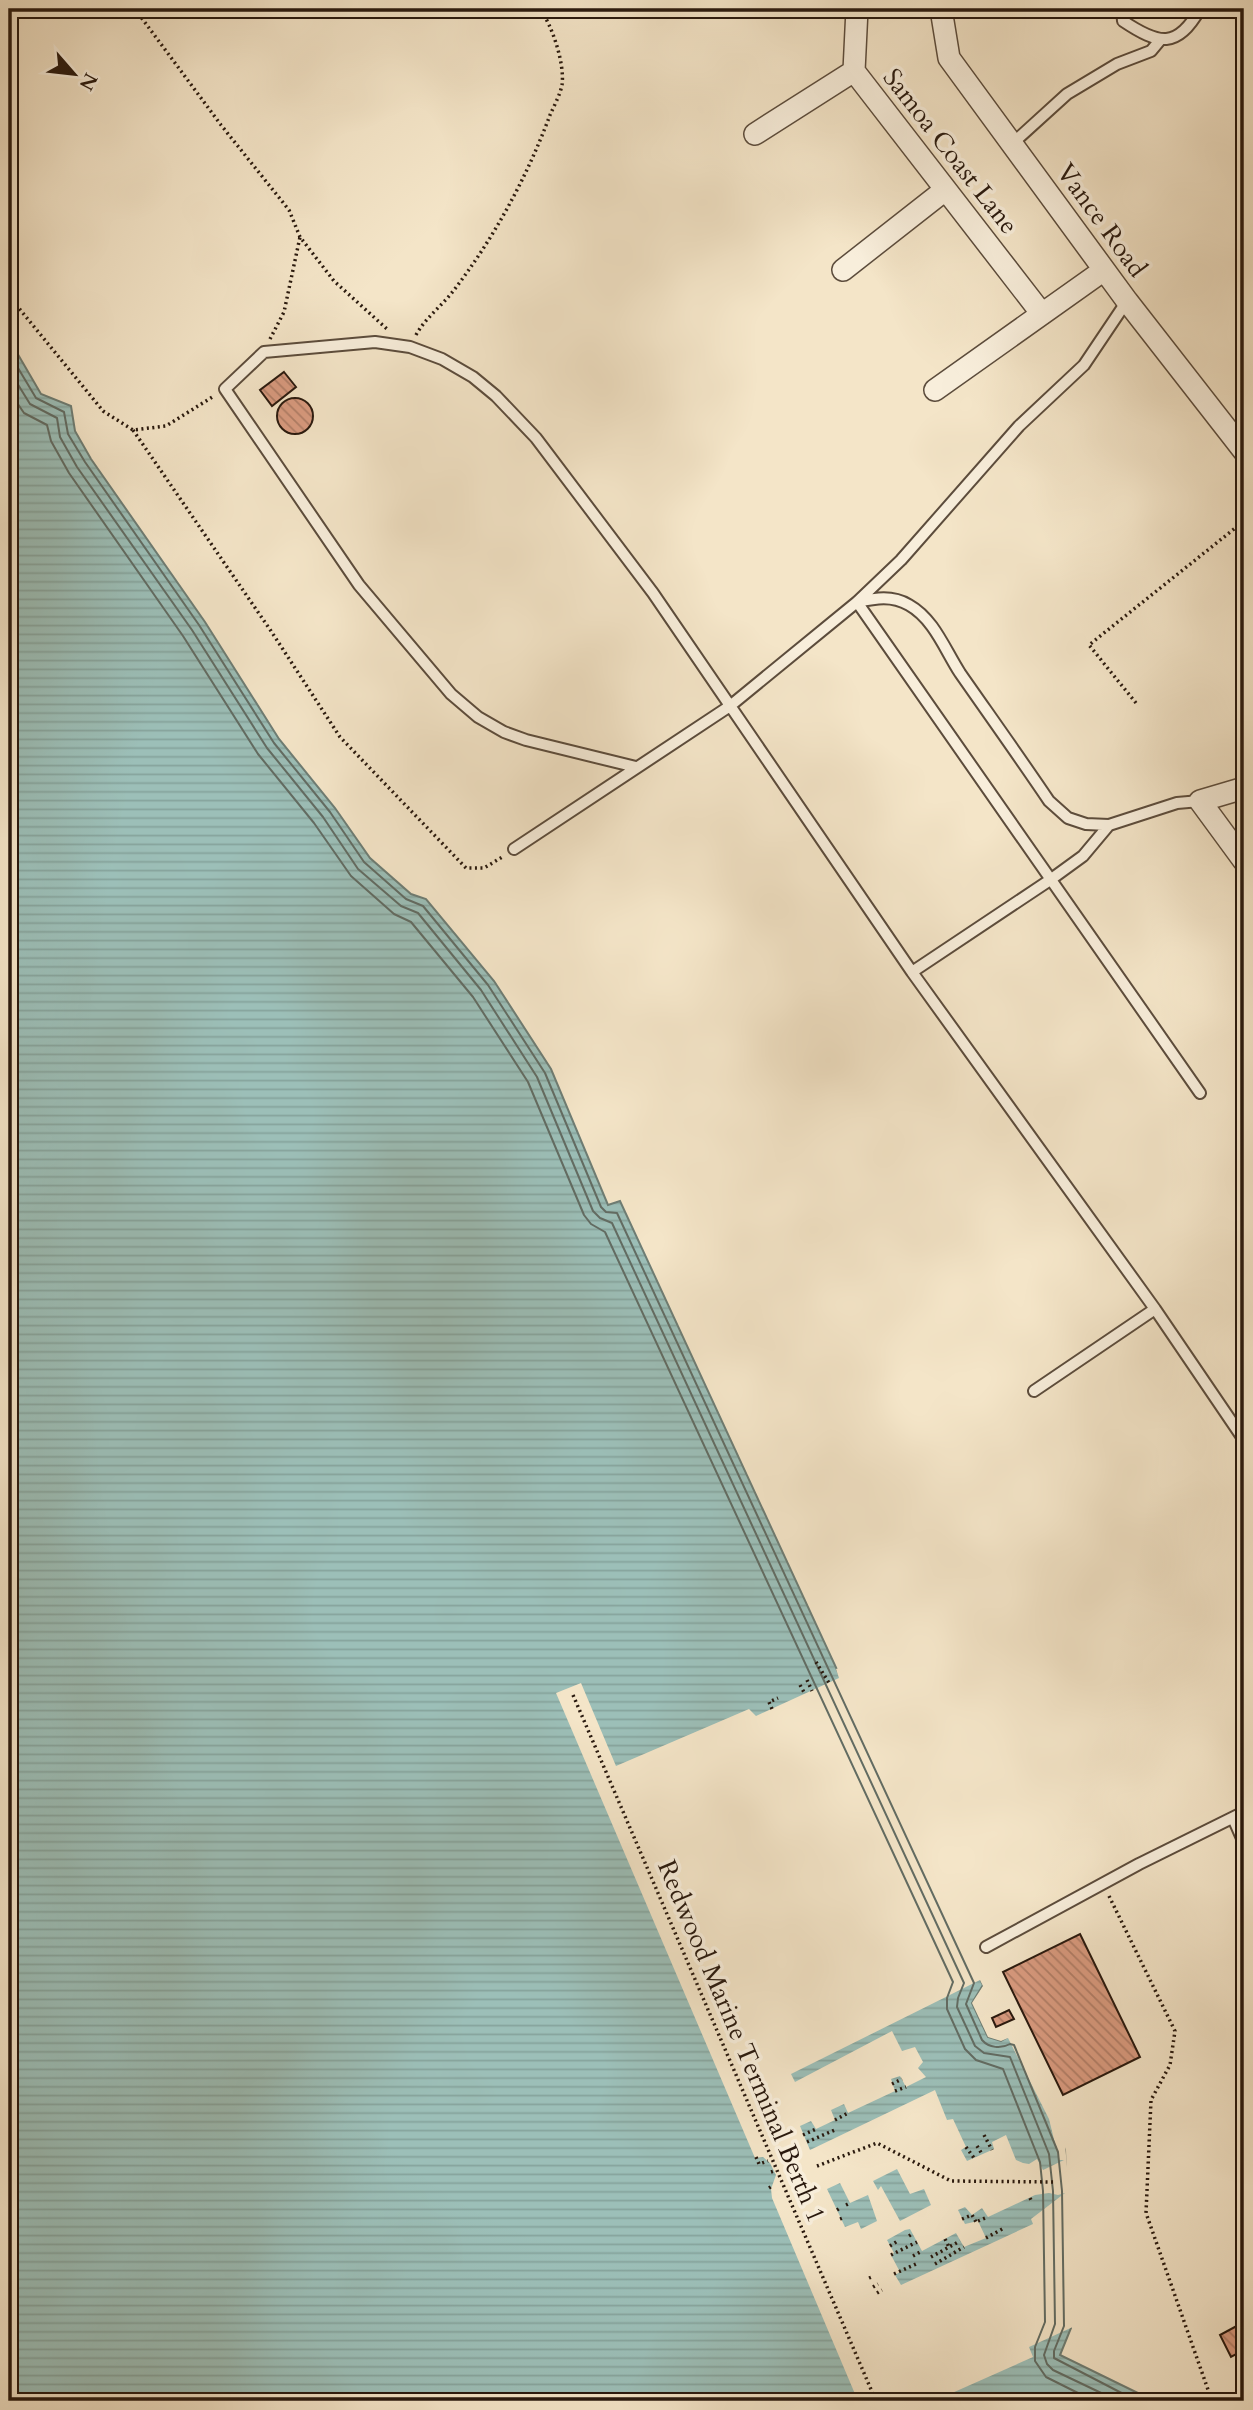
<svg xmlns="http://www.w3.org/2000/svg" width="1253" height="2410" font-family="Cardo,serif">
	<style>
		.water { fill: url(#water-rules); stroke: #6e7d74; stroke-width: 2 }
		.pier { fill: #f4e5c8; fill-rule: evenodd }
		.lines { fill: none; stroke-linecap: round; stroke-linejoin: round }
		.shore { stroke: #626c63; stroke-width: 2 }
		.building { fill: url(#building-back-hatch); stroke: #29190e; stroke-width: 2 }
		.service-casing { stroke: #5c4c3c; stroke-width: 14 }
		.minor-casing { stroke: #5c4c3c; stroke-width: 24 }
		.path { stroke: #29190e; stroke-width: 3.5; stroke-dasharray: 2 3.5; stroke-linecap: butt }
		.service { stroke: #f8eedb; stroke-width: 10 }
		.minor { stroke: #f8eedb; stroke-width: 21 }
		.labels { text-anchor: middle; stroke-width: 7; stroke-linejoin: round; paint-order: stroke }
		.street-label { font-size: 26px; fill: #29190e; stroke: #f8eedb }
	</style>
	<defs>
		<pattern id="water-rules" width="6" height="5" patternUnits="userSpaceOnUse" patternTransform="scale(1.75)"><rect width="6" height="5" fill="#9cbfb8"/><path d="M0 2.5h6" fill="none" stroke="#86a49d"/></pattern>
		<pattern id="building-back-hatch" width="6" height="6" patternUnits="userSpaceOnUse" patternTransform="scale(1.75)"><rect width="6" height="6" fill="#da9b80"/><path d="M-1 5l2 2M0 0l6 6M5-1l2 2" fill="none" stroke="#b17e67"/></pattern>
	</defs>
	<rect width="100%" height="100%" fill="#f4e5c8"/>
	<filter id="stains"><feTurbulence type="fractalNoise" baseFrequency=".00286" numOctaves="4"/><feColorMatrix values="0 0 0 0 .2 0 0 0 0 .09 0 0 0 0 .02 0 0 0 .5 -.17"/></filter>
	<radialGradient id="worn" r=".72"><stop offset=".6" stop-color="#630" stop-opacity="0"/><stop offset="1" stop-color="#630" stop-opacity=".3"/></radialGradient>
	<path class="water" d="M9 339 41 394 71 406 75 431 91 459 205 622 279 739 335 808 370 858 411 894 426 899 494 981 551 1069 608 1205 620 1201 983 1985 972 2003 988 2037 1001 2041 1016 2032 1065 2150 1071 2328 1060 2355 1146 2397 1140 2401H9Z"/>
	<path class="pier" d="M839 1668 986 1984 976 2004 991 2035 1001 2037 1017 2028 1062 2133 1065 2144 1069 2190 1072 2188 1075 2326 1029 2347 1033 2357 934 2401H858L772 2198 771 2189 776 2175 770 2163 763 2157 755 2158 556 1693 581 1683 616 1766 749 1709 756 1716 839 1678 836 1669ZM980 1980 983 1986 972 2003 988 2037 1001 2041 1008 2038 1049 2119 1059 2160H1064L1043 2170 1037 2159 1029 2164 1023 2163 1016 2160 1006 2135 992 2142 994 2149 967 2161 961 2150 966 2147 953 2119 947 2120 935 2090 810 2150 800 2126 811 2121 816 2129 835 2120 831 2110 844 2104 848 2113 895 2091 891 2079 900 2076 906 2087 926 2077 918 2068 923 2062 915 2047 902 2051 892 2031 795 2082 791 2074ZM897 2169 910 2194 924 2189 931 2205 900 2221 881 2186 878 2190 873 2181ZM840 2183 850 2203 868 2195 877 2221 861 2229 858 2222 845 2227 827 2189ZM1049 2193 1058 2195 1065 2193 1031 2219 1033 2224 901 2285 895 2275 900 2272 891 2255 894 2253 887 2240 905 2230 910 2229 922 2251 956 2233 964 2247 986 2238 978 2221 965 2224 958 2210 965 2207 972 2215 982 2208 988 2217 1035 2195Z"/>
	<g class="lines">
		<path class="shore" d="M9 353 36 398 64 412 68 434 85 462 199 625 274 743 330 812 364 862 406 899 423 906 488 985 545 1073 601 1207 606 1212 617 1213 974 1983 966 2004 982 2040C989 2048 1001 2049 1010 2044L1014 2045 1058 2152 1062 2191 1064 2326 1054 2351V2358L1137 2401
			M9 370 30 404 57 418 60 437 77 467 192 630 267 748 323 817 358 869 401 906 418 913 481 990 537 1077 593 1211 600 1218 612 1223 964 1983 958 1998 957 2007 975 2046 984 2053 1010 2057 1049 2154 1053 2191 1055 2324 1044 2355 1047 2364 1053 2370 1118 2401
			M9 391 24 413 47 425 51 441 69 473 183 636 258 754 314 823 351 876 394 914 411 922 473 997 528 1082 584 1215 591 1224 605 1232 953 1982 947 1998V2009L965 2049 976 2060 1003 2069 1040 2162 1043 2191 1045 2322 1035 2347V2361L1046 2377 1094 2401"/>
	</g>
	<path class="building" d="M284 372 296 387 272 406 260 390Z
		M277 416a18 18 0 1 1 36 0a18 18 0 1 1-36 0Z
		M1080 1934 1140 2057 1063 2095 1003 1972Z
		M1009 2010 1014 2019 996 2027 992 2018Z
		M1244 2322V2350L1231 2357 1220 2335Z"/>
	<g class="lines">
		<g class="service-casing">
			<path id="service" d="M1122 9 1123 21C1159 45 1177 49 1200 9
				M1012 144 1067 94 1117 64 1151 51 1161 39
				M636 767 526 740 504 732 478 717 451 694 359 585 225 389 264 352 375 342 410 347 442 359 473 377 496 396 536 438 653 593 912 972 1155 1309 1244 1440
				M1200 801 1177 803 1109 825 1086 824 1068 818 1049 801C1020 758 990 716 960 673 945 650 934 619 909 605 892 595 876 598 857 602L1200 1093
				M514 849 730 706 857 602 901 560 1019 426 1084 365 1127 301
				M912 972 1050 880 1083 856 1109 825
				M1034 1391 1155 1309
				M1233 1818 1244 1843
				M986 1947 1139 1864 1244 1812"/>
		</g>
		<g class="minor-casing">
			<path id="minor" d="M857 9 854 71 1042 314
				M941 9 949 58 1127 301 1244 451
				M755 134 854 71
				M843 270 945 190
				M935 390 1104 270
				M1244 788 1200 801 1244 861"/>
		</g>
		<path class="path" d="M135 9 221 125 289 210 300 237 334 281 387 329
			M9 296 103 411 133 430 166 426 214 396
			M416 335C426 317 442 306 454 290 494 238 527 177 550 115 554 106 560 95 562 85 565 64 552 25 540 9
			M270 339 284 312 300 237
			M133 430 271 631 340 737 466 868H484L504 856
			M1136 703 1089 645 1244 521
			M816 1662 829 1683
			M807 1680 812 1691
			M800 1685 805 1694
			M573 1695 876 2401
			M772 1709 769 1702 778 1698
			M1109 1896 1175 2031 1170 2065 1151 2100 1146 2213 1212 2401
			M892 2084 902 2079
			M895 2091 906 2087
			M835 2120 848 2113
			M803 2135 816 2129
			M984 2135 992 2150
			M807 2142 837 2129
			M977 2146 982 2154
			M966 2147 974 2158
			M756 2157 759 2164 768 2161
			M817 2166 877 2143 951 2181 1054 2182
			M771 2172 774 2171
			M769 2188 772 2186
			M1030 2198 1032 2202
			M846 2205 850 2203
			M837 2210 840 2208
			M840 2219 845 2217
			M962 2219 972 2215 976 2222
			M978 2221 988 2217
			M909 2236 912 2234
			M986 2238 1004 2228
			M945 2239 949 2247
			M890 2246 899 2240
			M891 2255 917 2242
			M913 2256 922 2251
			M931 2257 960 2241
			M935 2264 964 2247
			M894 2274 916 2264
			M869 2278 874 2276
			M873 2287 878 2284
			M877 2293 882 2290"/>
		<use href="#service" class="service"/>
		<use href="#minor" class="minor"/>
	</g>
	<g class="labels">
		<g class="street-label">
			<text transform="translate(951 151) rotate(52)" y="9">Samoa Coast Lane</text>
			<text transform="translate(1102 220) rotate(54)" y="9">Vance Road</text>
			<text transform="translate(742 2041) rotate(67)" y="9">Redwood Marine Terminal Berth 1</text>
		</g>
	</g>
	<rect width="1253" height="2410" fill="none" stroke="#f4e5c8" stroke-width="35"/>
	<rect x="10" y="10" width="1232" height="2389" fill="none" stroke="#29190e" stroke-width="3.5"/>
	<rect x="18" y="18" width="1218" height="2375" fill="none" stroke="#29190e" stroke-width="2"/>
	<g transform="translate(74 74) rotate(118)" stroke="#f8eedb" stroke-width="5" paint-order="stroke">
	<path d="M0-5L12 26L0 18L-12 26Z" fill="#29190e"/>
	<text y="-10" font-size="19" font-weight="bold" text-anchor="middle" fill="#29190e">N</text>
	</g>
	<rect width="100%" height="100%" filter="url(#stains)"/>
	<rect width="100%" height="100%" fill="url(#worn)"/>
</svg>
